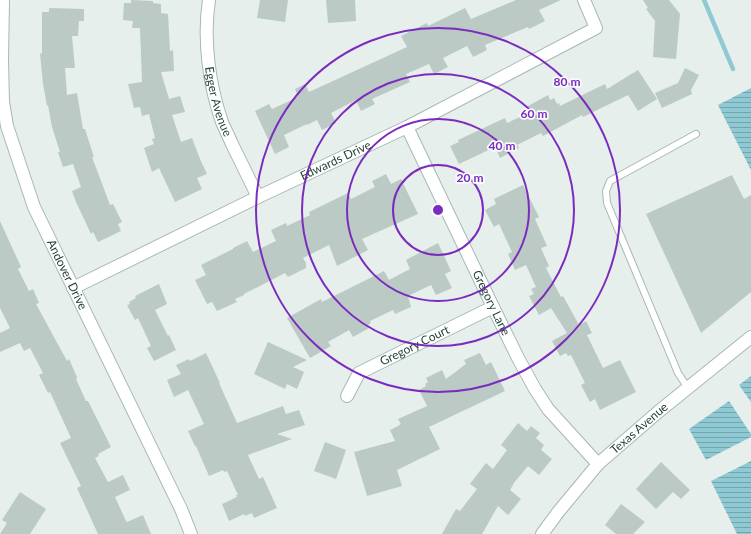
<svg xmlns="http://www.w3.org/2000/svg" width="751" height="534" font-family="Lato,sans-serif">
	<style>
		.water { fill: url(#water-rules) }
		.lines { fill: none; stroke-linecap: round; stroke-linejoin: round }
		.stream { stroke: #8ec9d4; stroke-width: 4.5 }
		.building { fill: #bbcac4 }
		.lane-casing { stroke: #a8b8b2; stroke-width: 8 }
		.street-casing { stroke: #a8b8b2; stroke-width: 14 }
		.lane { stroke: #fff; stroke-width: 6 }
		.street { stroke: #fff; stroke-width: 12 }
		.ring { fill: none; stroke: #7b2cbf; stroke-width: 2 }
		.labels { text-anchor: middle; stroke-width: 3.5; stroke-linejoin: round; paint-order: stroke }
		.street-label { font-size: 12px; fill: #24423a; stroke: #f7fbf9 }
		.centre { fill: #7b2cbf; stroke: #f7fbf9; stroke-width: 2 }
		.ring-label { font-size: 12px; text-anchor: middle; font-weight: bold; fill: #7b2cbf; stroke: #f7fbf9; stroke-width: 3.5; stroke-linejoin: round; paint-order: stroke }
	</style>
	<defs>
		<pattern id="water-rules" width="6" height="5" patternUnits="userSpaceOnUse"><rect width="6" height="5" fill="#8ec9d4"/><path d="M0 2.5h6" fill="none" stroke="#74a5ad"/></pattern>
	</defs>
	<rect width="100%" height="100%" fill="#e6efeb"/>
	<path class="water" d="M751 88V170L718 105Z
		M751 376V402L739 385Z
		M729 401 751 434V437L706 460 689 429Z
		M751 461V534H737L711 481Z"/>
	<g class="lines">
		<path class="stream" d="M704 0 733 69"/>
	</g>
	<path class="building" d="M131 0 153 1V3L161 4V13L168 14 170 51 173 50 174 71 161 72 169 99 180 96 185 112 172 115 181 142 192 138 200 159 207 174 197 178 202 189 175 202 159 168 152 172 144 148 154 144 152 139 155 138 149 114 142 116 140 107 134 108 128 84 142 82 140 28H132L133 21 123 20 124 3H131Z
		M260 0H288L285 22 257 18Z
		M326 0H355L356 21 328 23Z
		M516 0H561L539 10 545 21 529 29 528 27 485 45 487 50 473 57 467 46 443 58 448 67 434 74 429 64 406 74 410 82 372 99 375 104 361 111 356 100 331 113 336 123 322 130 317 120 307 125V124L284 135 289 147 275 154 255 111 269 104 272 109 294 99 298 96 295 89 305 84 309 92 407 47 401 36 427 23 428 26 465 8 471 19Z
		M643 0H669L680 14 676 59 653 57 655 21 646 9 648 8Z
		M49 8 84 9V21H79L78 36H72L75 68H65L67 95 77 93 83 129H85L94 157H92L110 205 113 204 122 222 118 224 121 231 98 242 93 232 91 234 76 202 72 191 81 187 73 164 63 167 58 152H60L52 127 48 105 47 106 43 84 40 54 42 53V12H49Z
		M685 68 699 75 691 90 692 94 662 108 655 93 678 83Z
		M638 70 657 99 638 111 628 95 583 117 582 115 543 136 541 133 517 145 519 148 500 158 495 147 459 164 450 146 459 142 458 140 505 118 507 123 531 112 528 106 548 95 550 100 554 98 557 104 559 103 560 106 605 84 607 89Z
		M386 174 391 184 401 179 418 214 362 239 368 250 337 266 329 245 303 258 306 263V268L288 277 285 273 244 294V295L235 299 237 302 217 311 212 302 207 304 195 280 206 275 201 265 233 249V248L247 241 253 252 276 241 271 230 286 223 287 226 310 215 309 212 348 193 351 199 375 187 372 181Z
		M732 175 744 199 751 195V292L701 333 646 214Z
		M523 185 539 217 535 219 547 246 541 248 549 266 546 268 561 297 563 296 579 325 586 321 592 333 587 335 603 368 620 360 636 392 600 410 595 399 590 402 581 385 585 383 571 355 568 356 566 353 560 356 552 341 567 333 551 308 539 315 529 296 534 294 531 289 536 287 526 265 515 270 508 254 512 252 499 224 494 227 485 210 496 204 494 199Z
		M0 221 21 267 18 269 29 291 33 289 39 303 36 304 67 361 69 359 77 377V378L76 379 86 401H88L111 447 98 454 99 456 95 458 108 482 123 475 130 490 115 497 126 521 127 522 143 515 151 534H98L77 488 81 486 60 443 71 438 50 392 48 393 39 375 43 373 30 348 24 351 20 343 0 352V333L10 328 0 308Z
		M438 243 451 271 445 274 452 288 436 295 431 285 408 296 411 307 395 314 393 310 370 321 371 323 368 325 369 328 353 337 349 330 328 342 331 346 310 358 287 318 321 299 322 302 384 271 389 280 410 269 406 260Z
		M159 284 167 304 155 310 168 336 169 335 176 350 154 361 147 348 151 346 138 318 135 320 127 305 130 304 129 302 136 298 135 296Z
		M268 342 307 360 293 367 304 372 297 389 287 384 285 389 254 374Z
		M206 353 220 383H219L237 423 283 406 286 414 299 410 305 425 277 434 292 439 248 455 259 479 263 477 277 508 254 518 252 513 245 516 244 514 229 521 222 504 237 497 236 495H238L227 471 224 472 223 470 209 476 196 446H195L188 431 204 424 188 390 174 397 167 380 181 374 176 365 189 359 190 361Z
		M480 353 486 365 491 362 505 391 429 427 440 449 397 470 402 486 367 496 354 452 395 441 390 430 398 426 401 424 398 419 427 406 419 390 426 386 425 384 428 382 426 378 442 370 446 379 466 364 464 360Z
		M518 423 527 431 531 426 540 433 536 438 544 445 541 450 552 459 539 475 528 466 513 484V485L510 490 521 499 508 515 498 506 482 534H442L456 509 460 511 477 489 470 484 486 463 493 469 507 450 501 445Z
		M325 442 346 450 336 479 314 471Z
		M661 462 690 490 681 499 673 492 656 509 636 489Z
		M20 492 46 509 30 534H0L7 523 2 520Z
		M621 504 645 522 633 534H616L605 525Z"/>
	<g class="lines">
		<g class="lane-casing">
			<path id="lane" d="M688 388 678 373 607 203 606 191 610 181 696 134"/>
		</g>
		<g class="street-casing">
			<g id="street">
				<path id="s1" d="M3 0 2 60 3 102 7 126 34 207 181 509 191 534"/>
				<path id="s2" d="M209 0C203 39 209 85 222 122 225 129 229 137 232 144 241 162 249 179 258 197"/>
				<path id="s3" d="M407 127 493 307 518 358 535 389 548 409 598 464"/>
				<path id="s4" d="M73 288 258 197 407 127 596 28 584 0"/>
				<path id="s5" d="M347 396 359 373 493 307"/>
				<path id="s6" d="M542 534 559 511 598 464 658 412 751 337"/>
			</g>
		</g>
		<use href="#lane" class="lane"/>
		<use href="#street" class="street"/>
	</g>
	<g class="ring">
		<circle cx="438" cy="210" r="45"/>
		<circle cx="438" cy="210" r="91"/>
		<circle cx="438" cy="210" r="136"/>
		<circle cx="438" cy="210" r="182"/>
	</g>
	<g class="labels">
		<g class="street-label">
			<text dy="4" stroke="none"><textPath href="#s2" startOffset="103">Egger Avenue</textPath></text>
			<text dy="4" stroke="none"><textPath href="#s4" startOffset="292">Edwards Drive</textPath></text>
			<text dy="4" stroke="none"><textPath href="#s1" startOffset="287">Andover Drive</textPath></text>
			<text dy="4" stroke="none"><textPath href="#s3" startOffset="195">Gregory Lane</textPath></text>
			<text dy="4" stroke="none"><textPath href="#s5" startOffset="88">Gregory Court</textPath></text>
			<text dy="4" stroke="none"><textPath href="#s6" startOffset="144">Texas Avenue</textPath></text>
		</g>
	</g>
	<circle cx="438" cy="210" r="6" class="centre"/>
	<g class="ring-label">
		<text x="567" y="86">80 m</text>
		<text x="534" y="118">60 m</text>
		<text x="502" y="150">40 m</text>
		<text x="470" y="182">20 m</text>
	</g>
</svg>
